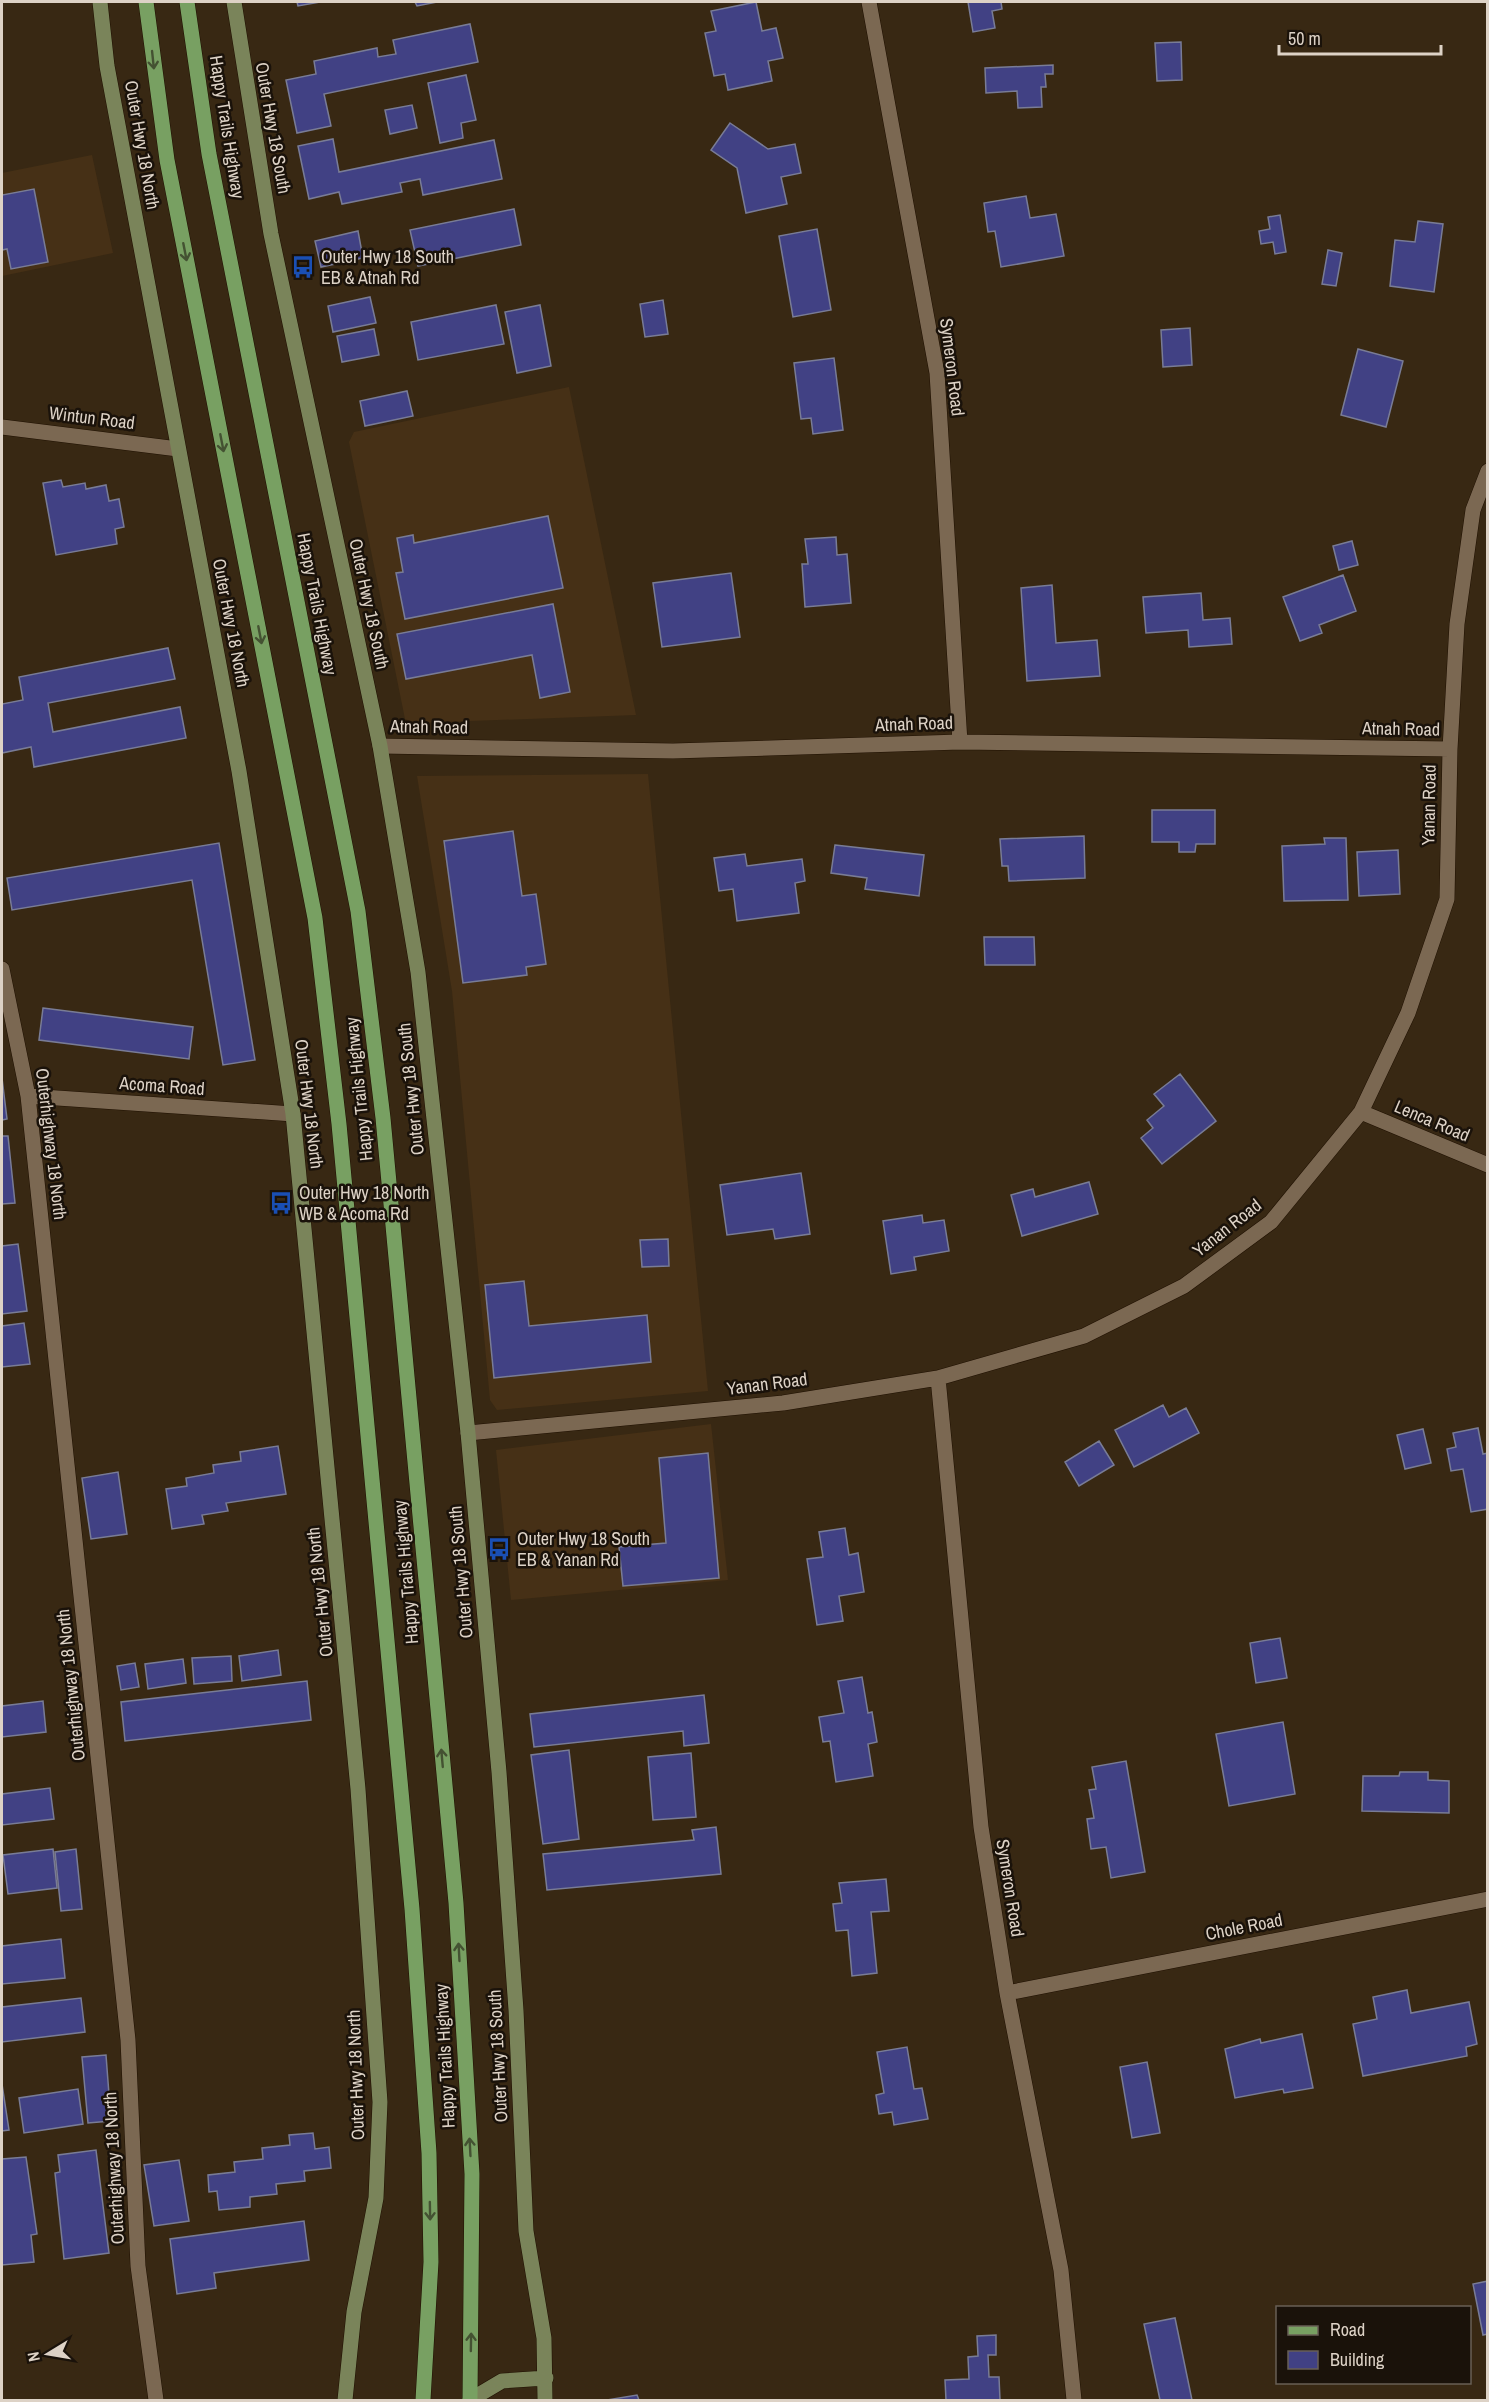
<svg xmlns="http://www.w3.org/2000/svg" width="1489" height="2402" font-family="'Archivo Narrow',sans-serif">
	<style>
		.built { fill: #463016 }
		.building { fill: #414184; stroke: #797c96; stroke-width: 1.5 }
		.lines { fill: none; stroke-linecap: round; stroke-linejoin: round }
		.street-casing { stroke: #1f1000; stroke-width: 16 }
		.secondary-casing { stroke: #1f1000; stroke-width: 16 }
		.primary-casing { stroke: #1f1000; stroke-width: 16 }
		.street { stroke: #7b6852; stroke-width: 15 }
		.secondary { stroke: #7a845a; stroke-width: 15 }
		.primary { stroke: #78a062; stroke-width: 15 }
		.oneway { stroke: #445232 }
		.labels { text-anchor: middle; stroke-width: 5; stroke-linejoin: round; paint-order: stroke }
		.street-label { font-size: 18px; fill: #ddd2c6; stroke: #1a120a }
		.poi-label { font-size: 18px; fill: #ddd2c6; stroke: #1a120a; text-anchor: start }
	</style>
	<rect width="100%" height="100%" fill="#382813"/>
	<path class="built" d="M92 155 113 253 2 276V173Z
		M569 387 636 715 416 723 405 719 349 442 354 432Z
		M648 774 708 1391 497 1410 490 1400 452 991 417 776Z
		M711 1424 728 1580 511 1600 496 1450Z"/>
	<path class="building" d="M297 2H320L298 6Z
		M415 2H437L417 6Z
		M756 2 762 31 776 28 783 58 768 61 772 81 728 90 725 74 714 76 705 33 716 31 711 11Z
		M968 2H1001L1002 9 992 11 995 28 973 32Z
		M470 24 478 62 324 94 331 126 297 133 286 80 316 74 314 61 377 48 378 57 396 54 393 40Z
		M1181 42 1182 80 1157 81 1155 43Z
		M1053 65V74H1045L1046 87H1041L1042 107 1018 108 1017 91 986 93 985 68Z
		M466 75 476 120 461 123 463 138 440 143 428 83Z
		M412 105 417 128 390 134 385 110Z
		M730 123 768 149 795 144 801 173 781 177 787 204 746 213 737 168 711 150Z
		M333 139 339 172 494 140 502 179 423 195 420 179 400 183 402 192 342 204 339 192 309 199 298 146Z
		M34 189 48 262 11 269 7 249 2 250V195Z
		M1026 196 1030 218 1056 214 1064 256 1001 267 995 231 988 232 984 203Z
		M514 209 521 245 418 266 410 230Z
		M1280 215 1286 252 1275 254 1273 242 1261 244 1259 231 1270 229 1268 217Z
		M1418 221 1443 224 1434 292 1390 286 1395 240 1415 242Z
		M817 229 831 310 793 317 779 236Z
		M358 231 363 258 321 267 315 241Z
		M1328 250 1342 253 1336 286 1322 284Z
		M370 297 376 323 333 332 328 306Z
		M663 300 668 334 645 337 640 304Z
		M496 305 504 344 418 360 411 322Z
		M540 305 551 366 517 373 505 312Z
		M1190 328 1192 365 1163 367 1161 330Z
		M374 329 379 355 342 362 337 336Z
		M1358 349 1403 361 1386 427 1341 415Z
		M834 358 843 430 813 434 811 418 801 419 794 363Z
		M407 391 413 416 365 426 360 401Z
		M61 480 63 487 85 483 86 489 106 485 109 501 119 499 124 527 115 529 117 544 56 555 43 483Z
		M548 516 563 588 405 619 396 573 403 572 397 538 413 535 414 543Z
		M836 537 837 555 847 554 851 603 805 607 802 564H808L805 539Z
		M1352 541 1358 565 1339 570 1333 546Z
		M731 573 740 637 662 647 653 583Z
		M1343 575 1356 611 1319 625 1322 633 1300 641 1283 597Z
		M1052 585 1056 643 1097 640 1100 676 1027 681 1021 588Z
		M1201 593 1203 620 1230 618 1232 644 1189 647 1188 630 1146 633 1143 597Z
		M553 604 570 692 540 698 532 655 406 679 397 634Z
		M168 648 175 679 48 703 53 732 180 707 186 738 34 767 31 747 2 753V704L23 700 19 677Z
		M1152 810H1215V844H1196L1195 852H1179V842H1152Z
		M513 831 522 896 536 894 546 964 526 967 527 975 463 983 444 841Z
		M1084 836 1085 878 1009 881 1008 866H1002L1000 839Z
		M1324 838H1346L1348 900 1284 901 1282 846 1325 844Z
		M219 843 255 1060 223 1065 192 880 12 910 7 878Z
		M835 845 924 855 919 896 865 889 867 878 831 873Z
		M1398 850 1400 894 1359 896 1357 852Z
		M745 854 747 866 802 859 805 881 795 883 799 913 737 921 733 889 719 891 714 858Z
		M984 937H1034L1035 965H985Z
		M43 1008 193 1027 189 1059 39 1040Z
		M1180 1074 1216 1121 1162 1164 1141 1138 1153 1128 1147 1120 1164 1106 1154 1094Z
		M2 1078 7 1119 2 1120Z
		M2 1136H8L15 1203 2 1204Z
		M801 1173 810 1234 775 1239 773 1229 727 1235 720 1185Z
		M1089 1182 1098 1214 1022 1236 1011 1195 1033 1189 1035 1197Z
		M922 1215 923 1223 944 1220 949 1251 914 1257 916 1270 891 1274 883 1221Z
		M668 1239 669 1266 642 1267 640 1240Z
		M18 1244 27 1311 2 1314V1246Z
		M524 1281 529 1326 647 1315 651 1362 494 1378 485 1285Z
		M24 1323 30 1364 2 1367V1326Z
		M1163 1405 1169 1417 1186 1408 1199 1433 1134 1467 1115 1430Z
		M1478 1428 1483 1454 1488 1453V1509L1471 1512 1463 1469 1451 1471 1447 1449 1456 1447 1453 1433Z
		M1423 1429 1431 1463 1405 1469 1397 1435Z
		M1099 1441 1114 1465 1079 1486 1065 1462Z
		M278 1446 286 1494 226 1503 228 1511 202 1515 204 1524 172 1529 166 1489 187 1486 186 1478 214 1473 213 1465 241 1461 240 1452Z
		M708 1453 719 1578 623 1586 619 1547 666 1543 659 1458Z
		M118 1472 127 1534 91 1539 82 1478Z
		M845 1528 849 1555 858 1553 864 1592 839 1596 843 1621 817 1625 807 1559 823 1557 819 1532Z
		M1280 1638 1287 1678 1256 1683 1250 1643Z
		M278 1650 281 1675 242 1681 239 1656Z
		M231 1656 232 1681 194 1684 192 1658Z
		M183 1659 186 1683 148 1689 145 1664Z
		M135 1663 139 1687 121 1690 117 1666Z
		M862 1677 868 1713 872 1712 877 1742 868 1744 873 1776 836 1782 830 1741 823 1742 819 1717 844 1713 838 1681Z
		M307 1681 311 1720 125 1741 121 1702Z
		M704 1695 709 1743 684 1746 683 1731 534 1747 530 1714Z
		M43 1701 46 1732 2 1737V1706Z
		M1283 1722 1295 1794 1229 1806 1216 1734Z
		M569 1750 579 1839 543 1844 531 1755Z
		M691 1753 696 1817 653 1820 648 1757Z
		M1126 1761 1145 1872 1111 1878 1106 1847 1091 1849 1087 1819 1094 1818 1089 1790 1096 1789 1092 1767Z
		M1400 1772H1428V1780L1449 1781V1813L1362 1811 1363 1776H1399Z
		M50 1788 54 1819 2 1825V1794Z
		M716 1827 721 1874 547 1890 543 1854 694 1840 692 1830Z
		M53 1849 57 1888 8 1894 3 1855Z
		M76 1849 82 1909 61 1911 55 1852Z
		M886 1879 889 1911 871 1912 877 1973 852 1976 848 1930 836 1931 833 1904 842 1903 839 1883Z
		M61 1939 65 1978 2 1984V1946Z
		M1407 1990 1411 2013 1469 2002 1477 2044 1466 2047 1467 2056 1363 2076 1353 2024 1377 2019 1373 1997Z
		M81 1998 85 2032 2 2042V2007Z
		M1302 2034 1313 2088 1284 2093 1283 2089 1235 2098 1225 2049 1260 2039 1261 2043Z
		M907 2047 914 2089 922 2088 928 2119 894 2125 892 2112 879 2114 876 2095 884 2093 877 2052Z
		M106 2055 111 2121 88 2123 82 2057Z
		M1147 2062 1160 2133 1132 2138 1120 2067Z
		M2 2084 9 2130 2 2131Z
		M78 2089 83 2124 24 2133 19 2098Z
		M313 2133 315 2149 329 2147 331 2168 304 2171 305 2181 276 2184 277 2194 250 2197V2207L219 2210 217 2191 209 2192 208 2175 235 2172 234 2162 263 2159 262 2148 290 2145 289 2135Z
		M96 2150 109 2253 64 2259 55 2173 60 2172 58 2155Z
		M26 2157 37 2234 31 2235 34 2262 2 2265V2159Z
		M179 2160 189 2221 154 2226 144 2165Z
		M304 2221 309 2260 214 2273 216 2288 177 2294 170 2239Z
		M1488 2281V2334L1483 2335 1473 2284Z
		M1175 2318 1192 2400H1160L1144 2324Z
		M996 2335V2355H988L989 2377H999L1000 2400H946L945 2380 969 2379 968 2357 978 2356 977 2336Z
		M637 2395 639 2400H607Z"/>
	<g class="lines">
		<g class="street-casing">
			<path id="street" d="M869 2 937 373 960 742
				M2 427 178 449
				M380 746 673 751 960 742 1450 749
				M2 969 28 1096 128 2040 138 2266 156 2400
				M28 1096 293 1114
				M1361 1112 1488 1165
				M938 1378 981 1827 1007 1993 1061 2270 1074 2400
				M468 1433 783 1403 938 1378 1084 1336 1184 1286 1271 1222 1361 1112 1408 1013 1447 899 1450 749 1457 624 1473 510 1488 471
				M1007 1993 1488 1899"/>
		</g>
		<g class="secondary-casing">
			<path id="secondary" d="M100 2 107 66 239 771 293 1114 358 1789 380 2102 376 2198 354 2312 345 2400
				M234 2 271 234 380 746 418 972 468 1433 499 1772 516 2010 526 2231 544 2338 545 2400
				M470 2400 502 2381 546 2378"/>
		</g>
		<g class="primary-casing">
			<path id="primary" d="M146 2 167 160 315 918 339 1124 412 1909 429 2153 431 2262 423 2400
				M187 2 209 154 358 911 383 1118 456 1903 472 2174 470 2400"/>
		</g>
		<use href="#street" class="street"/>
		<use href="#secondary" class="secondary"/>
		<use href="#primary" class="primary"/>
	</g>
	<defs><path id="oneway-shaft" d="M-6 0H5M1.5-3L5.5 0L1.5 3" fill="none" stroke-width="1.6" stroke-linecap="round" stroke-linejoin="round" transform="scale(1.5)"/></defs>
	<g class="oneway">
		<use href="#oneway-shaft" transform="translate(153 60) rotate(84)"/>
		<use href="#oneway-shaft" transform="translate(185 252) rotate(79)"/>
		<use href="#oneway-shaft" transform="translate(222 443) rotate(79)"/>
		<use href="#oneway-shaft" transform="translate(260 635) rotate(79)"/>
		<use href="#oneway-shaft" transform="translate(442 1758) rotate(-95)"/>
		<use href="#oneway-shaft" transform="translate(459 1952) rotate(-93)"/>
		<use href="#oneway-shaft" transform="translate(470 2147) rotate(-93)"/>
		<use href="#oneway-shaft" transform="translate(430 2211) rotate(89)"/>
		<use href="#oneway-shaft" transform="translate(471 2342) rotate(-89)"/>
	</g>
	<defs>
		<g id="bus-bare" transform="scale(1.8)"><path d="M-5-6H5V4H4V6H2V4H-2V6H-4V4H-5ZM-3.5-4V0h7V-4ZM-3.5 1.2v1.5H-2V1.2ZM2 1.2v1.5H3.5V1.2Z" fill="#1a4fb4" stroke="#1a120a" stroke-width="2.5" paint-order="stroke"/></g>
	</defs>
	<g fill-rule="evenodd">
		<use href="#bus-bare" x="303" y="267"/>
		<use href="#bus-bare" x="281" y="1203"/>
		<use href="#bus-bare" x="499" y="1549"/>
	</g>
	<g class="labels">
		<g class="street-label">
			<text transform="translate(227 127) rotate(81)" y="6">Happy Trails Highway</text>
			<text transform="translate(273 128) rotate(80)" y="6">Outer Hwy 18 South</text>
			<text transform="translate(142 145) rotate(80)" y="6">Outer Hwy 18 North</text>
			<text transform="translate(952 367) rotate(83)" y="6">Symeron Road</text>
			<text transform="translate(92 418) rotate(7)" y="6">Wintun Road</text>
			<text transform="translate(317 604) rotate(79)" y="6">Happy Trails Highway</text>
			<text transform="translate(369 604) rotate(78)" y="6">Outer Hwy 18 South</text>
			<text transform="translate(231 623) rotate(79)" y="6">Outer Hwy 18 North</text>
			<text transform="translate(914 724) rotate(-2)" y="6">Atnah Road</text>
			<text transform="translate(429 727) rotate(1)" y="6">Atnah Road</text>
			<text transform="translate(1401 729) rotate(1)" y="6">Atnah Road</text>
			<text transform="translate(1429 805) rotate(-89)" y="6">Yanan Road</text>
			<text transform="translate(162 1086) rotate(4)" y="6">Acoma Road</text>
			<text transform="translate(359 1089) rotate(-96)" y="6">Happy Trails Highway</text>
			<text transform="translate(411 1089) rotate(-96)" y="6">Outer Hwy 18 South</text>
			<text transform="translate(309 1104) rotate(83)" y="6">Outer Hwy 18 North</text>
			<text transform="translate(1432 1121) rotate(23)" y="6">Lenca Road</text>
			<text transform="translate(51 1144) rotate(83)" y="6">Outerhighway 18 North</text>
			<text transform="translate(1227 1228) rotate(-38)" y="6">Yanan Road</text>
			<text transform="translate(767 1384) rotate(-7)" y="6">Yanan Road</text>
			<text transform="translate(406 1572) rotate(-95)" y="6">Happy Trails Highway</text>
			<text transform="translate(461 1572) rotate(-95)" y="6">Outer Hwy 18 South</text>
			<text transform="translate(320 1592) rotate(-96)" y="6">Outer Hwy 18 North</text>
			<text transform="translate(71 1685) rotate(-96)" y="6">Outerhighway 18 North</text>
			<text transform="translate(1010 1888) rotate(81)" y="6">Symeron Road</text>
			<text transform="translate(1244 1927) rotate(-11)" y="6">Chole Road</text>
			<text transform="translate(445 2056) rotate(-93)" y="6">Happy Trails Highway</text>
			<text transform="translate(498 2056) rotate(-93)" y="6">Outer Hwy 18 South</text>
			<text transform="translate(356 2075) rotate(-92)" y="6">Outer Hwy 18 North</text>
			<text transform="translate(114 2168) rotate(-93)" y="6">Outerhighway 18 North</text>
		</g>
		<g class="poi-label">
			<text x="321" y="263">Outer Hwy 18 South<tspan x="321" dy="21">EB &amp; Atnah Rd</tspan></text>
			<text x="299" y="1199">Outer Hwy 18 North<tspan x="299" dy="21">WB &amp; Acoma Rd</tspan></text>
			<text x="517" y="1545">Outer Hwy 18 South<tspan x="517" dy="21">EB &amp; Yanan Rd</tspan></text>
		</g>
	</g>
	<rect width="1489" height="2402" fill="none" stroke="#ddd2c6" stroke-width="6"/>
	<rect x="1276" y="2306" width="195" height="78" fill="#1a120a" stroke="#685f55" stroke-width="1.5"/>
	<rect x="1288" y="2326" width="30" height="9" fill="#78a062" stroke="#685f55" stroke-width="1.5"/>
	<text x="1330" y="2336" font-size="18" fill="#ddd2c6">Road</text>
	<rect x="1288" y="2351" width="30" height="18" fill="#414184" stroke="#685f55" stroke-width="1.5"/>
	<text x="1330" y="2366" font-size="18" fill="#ddd2c6">Building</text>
	<g transform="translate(48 2354) rotate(259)" stroke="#1a120a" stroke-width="4.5" paint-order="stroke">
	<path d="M0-4.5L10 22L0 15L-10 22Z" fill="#ddd2c6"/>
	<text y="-9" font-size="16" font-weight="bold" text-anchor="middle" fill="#ddd2c6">N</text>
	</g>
	<path d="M1279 45v9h162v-9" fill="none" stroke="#ddd2c6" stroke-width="3"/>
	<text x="1288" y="45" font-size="18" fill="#ddd2c6" stroke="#1a120a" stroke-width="4.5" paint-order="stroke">50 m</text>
</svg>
